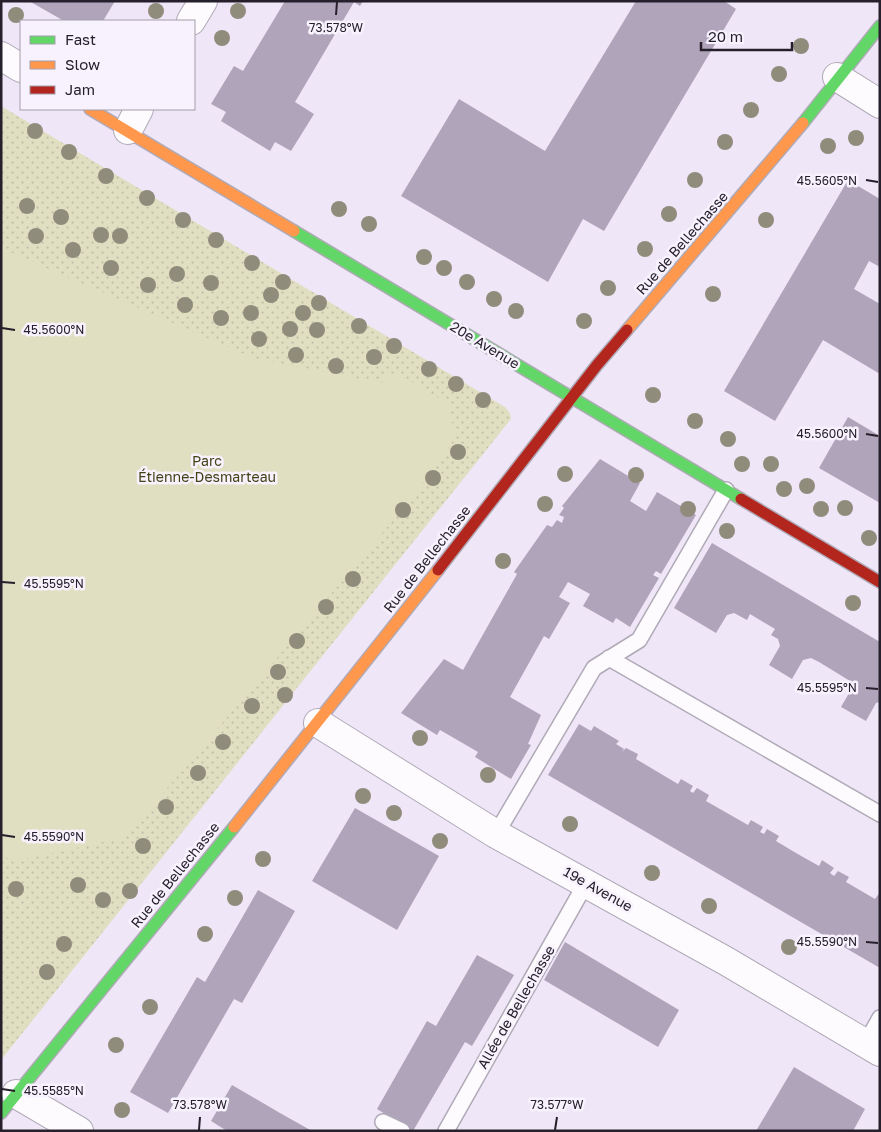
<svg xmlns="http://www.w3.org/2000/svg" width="881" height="1132" font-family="'Golos Text',sans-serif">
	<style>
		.green { fill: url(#green-dots) }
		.pitch { fill: #e1dfc2 }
		.building { fill: #b0a4bb }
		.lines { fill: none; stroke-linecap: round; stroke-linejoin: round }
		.lane-casing { stroke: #b0aab7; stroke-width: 18 }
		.street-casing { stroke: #b0aab7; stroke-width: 30 }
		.fast-casing { stroke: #b0aab7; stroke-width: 14 }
		.slow-casing { stroke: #b0aab7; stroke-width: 14 }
		.jam-casing { stroke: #b0aab7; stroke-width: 14 }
		.lane { stroke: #fdfbfe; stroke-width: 15 }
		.street { stroke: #fdfbfe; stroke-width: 28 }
		.fast { stroke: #63d668; stroke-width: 11 }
		.slow { stroke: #ff974d; stroke-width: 11 }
		.jam { stroke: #b3261e; stroke-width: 11 }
		.tree { fill: #908c7c }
		.ticks { fill: none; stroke: #25202b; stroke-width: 2 }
		.labels { text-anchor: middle; stroke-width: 5; stroke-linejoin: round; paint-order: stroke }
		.street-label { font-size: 14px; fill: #25202b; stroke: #f8f2fe }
		.park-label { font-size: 14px; fill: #424216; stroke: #f8f2fe }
		.ticks-label { font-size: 12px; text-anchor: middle; fill: #25202b; stroke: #f8f2fe; stroke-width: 5; stroke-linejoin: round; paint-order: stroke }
	</style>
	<defs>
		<pattern id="green-dots" width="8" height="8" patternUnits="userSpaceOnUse" patternTransform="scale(1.25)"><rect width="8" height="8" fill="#e1dfc2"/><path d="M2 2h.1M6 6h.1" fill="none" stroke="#c1bfa7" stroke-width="1.8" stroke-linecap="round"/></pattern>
	</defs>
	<rect width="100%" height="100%" fill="#efe7f8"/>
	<path class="green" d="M1 106 505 407 510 413 511 419 1 1060Z"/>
	<path class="pitch" d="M1 248 253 358 382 383 386 371 409 380 449 404 455 438 416 493 126 837 11 862 1 851Z"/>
	<path class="building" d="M29 1H115L103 21H64Z
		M285 1H363L360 6 354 2 295 102 314 114 291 151 275 142 270 151 221 121 226 112 211 104 234 66 243 71Z
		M636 1H724L736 9 604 231 583 219 548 282 401 196 459 99 545 151Z
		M848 180 880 199V267L869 261 854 289 880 304V374L823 340 775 421 724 391Z
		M848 417 880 436V503L819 468Z
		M600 459 640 483 630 501 646 511 657 492 696 515 661 574 656 571 653 575 659 578 630 627 616 618 613 623 583 606 590 594 568 582 559 597 570 603 549 639 544 636 510 697 541 715 528 744 531 745 511 779 475 757 478 752 440 730 437 735 401 713 444 659 463 670 517 574 514 572 547 525 552 527 557 520 562 523 564 517 559 515 564 508 562 506Z
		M712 543 880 642V702L876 703 866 721 841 707 852 688 850 681 819 662 811 658 803 660 792 679 769 665 780 646 778 639 771 635 775 629 750 614 747 620 734 613 727 615 716 633 674 608Z
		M579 724 591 731 594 726 619 741 616 744 624 749 622 752 626 748 638 754 636 759 678 784 681 779 693 786 690 791 693 793 697 788 709 795 706 801 748 825 751 820 763 827 760 832 764 834 767 829 779 836 776 841 796 853 819 866 822 860 834 868 830 873 834 876 838 871 849 877 846 882 875 899 880 892V968L548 775Z
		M355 808 439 856 397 930 312 881Z
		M258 890 295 911 242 1003 234 999 168 1113 130 1092 197 977 205 982Z
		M565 942 679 1010 658 1047 544 980Z
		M477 955 514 975 472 1046 465 1042 413 1131 377 1109 427 1021 436 1026Z
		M794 1067 865 1109 853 1131H756Z
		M232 1085 280 1113 312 1131H227L211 1121Z"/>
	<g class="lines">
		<g class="lane-casing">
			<path id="lane" d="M609 658 880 814
				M496 834 594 668 639 640 726 490
				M866 1043 880 1018
				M383 1122 402 1131
				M446 1131 586 883"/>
		</g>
		<g class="street-casing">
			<path id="street" d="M191 21 203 1
				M1 56 21 68
				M837 77 880 104
				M128 130 139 109
				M318 723 496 834 726 961 880 1052
				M16 1094 79 1131"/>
		</g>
		<g class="fast-casing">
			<path id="fast" d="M803 123 880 26
				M294 231 741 499
				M1 1113 234 827"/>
		</g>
		<g class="slow-casing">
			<path id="slow" d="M90 109 294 231
				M627 330 803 123
				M234 827 438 570"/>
		</g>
		<g class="jam-casing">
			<path id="jam" d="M741 499 880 582
				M438 570 597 365 627 330"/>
		</g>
		<use href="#lane" class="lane"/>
		<use href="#street" class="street"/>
		<use href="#fast" class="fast"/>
		<use href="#slow" class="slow"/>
		<use href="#jam" class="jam"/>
	</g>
	<g class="tree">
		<circle cx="156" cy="11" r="8"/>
		<circle cx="238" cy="11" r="8"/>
		<circle cx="16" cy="15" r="8"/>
		<circle cx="222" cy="38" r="8"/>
		<circle cx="801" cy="46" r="8"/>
		<circle cx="779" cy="74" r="8"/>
		<circle cx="751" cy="110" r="8"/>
		<circle cx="35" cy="131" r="8"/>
		<circle cx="856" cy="138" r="8"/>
		<circle cx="725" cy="142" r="8"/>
		<circle cx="828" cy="146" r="8"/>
		<circle cx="69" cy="152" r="8"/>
		<circle cx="106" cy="176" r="8"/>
		<circle cx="695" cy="180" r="8"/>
		<circle cx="147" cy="198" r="8"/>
		<circle cx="27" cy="206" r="8"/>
		<circle cx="339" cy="209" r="8"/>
		<circle cx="669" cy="214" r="8"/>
		<circle cx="61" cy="217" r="8"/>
		<circle cx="183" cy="220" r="8"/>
		<circle cx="766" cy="220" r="8"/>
		<circle cx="369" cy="224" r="8"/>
		<circle cx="101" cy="235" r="8"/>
		<circle cx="36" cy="236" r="8"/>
		<circle cx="120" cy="236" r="8"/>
		<circle cx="216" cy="240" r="8"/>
		<circle cx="645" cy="249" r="8"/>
		<circle cx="73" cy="250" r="8"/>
		<circle cx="424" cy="257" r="8"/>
		<circle cx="252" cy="263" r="8"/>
		<circle cx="111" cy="268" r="8"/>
		<circle cx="444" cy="268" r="8"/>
		<circle cx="177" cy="274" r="8"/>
		<circle cx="283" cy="282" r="8"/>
		<circle cx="467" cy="282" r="8"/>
		<circle cx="211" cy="283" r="8"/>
		<circle cx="148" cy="285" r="8"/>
		<circle cx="608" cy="288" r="8"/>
		<circle cx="713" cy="294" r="8"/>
		<circle cx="271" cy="295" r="8"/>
		<circle cx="494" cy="299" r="8"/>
		<circle cx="319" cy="303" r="8"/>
		<circle cx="185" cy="305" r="8"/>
		<circle cx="516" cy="311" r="8"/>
		<circle cx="251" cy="313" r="8"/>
		<circle cx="303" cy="313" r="8"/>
		<circle cx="221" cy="318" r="8"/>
		<circle cx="584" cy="321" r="8"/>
		<circle cx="359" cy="326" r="8"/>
		<circle cx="290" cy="329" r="8"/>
		<circle cx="317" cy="330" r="8"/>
		<circle cx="259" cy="339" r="8"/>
		<circle cx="394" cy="346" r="8"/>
		<circle cx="296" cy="355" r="8"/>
		<circle cx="374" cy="357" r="8"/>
		<circle cx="336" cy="366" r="8"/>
		<circle cx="429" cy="369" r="8"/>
		<circle cx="456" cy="384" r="8"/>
		<circle cx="653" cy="395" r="8"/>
		<circle cx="483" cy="400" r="8"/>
		<circle cx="695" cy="421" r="8"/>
		<circle cx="728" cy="439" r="8"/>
		<circle cx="458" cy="452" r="8"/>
		<circle cx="742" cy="464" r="8"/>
		<circle cx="771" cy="464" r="8"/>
		<circle cx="565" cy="474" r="8"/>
		<circle cx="636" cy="475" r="8"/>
		<circle cx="433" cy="478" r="8"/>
		<circle cx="807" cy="486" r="8"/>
		<circle cx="784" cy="489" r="8"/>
		<circle cx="545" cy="504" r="8"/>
		<circle cx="845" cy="508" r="8"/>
		<circle cx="688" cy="509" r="8"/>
		<circle cx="821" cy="509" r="8"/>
		<circle cx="403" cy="510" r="8"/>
		<circle cx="727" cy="531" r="8"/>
		<circle cx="869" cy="538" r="8"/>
		<circle cx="503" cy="561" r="8"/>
		<circle cx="353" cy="579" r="8"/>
		<circle cx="853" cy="603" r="8"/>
		<circle cx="326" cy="607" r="8"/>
		<circle cx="297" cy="641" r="8"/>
		<circle cx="278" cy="672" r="8"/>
		<circle cx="285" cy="695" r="8"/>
		<circle cx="252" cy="706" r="8"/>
		<circle cx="420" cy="738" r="8"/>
		<circle cx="223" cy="742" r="8"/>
		<circle cx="198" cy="773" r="8"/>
		<circle cx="488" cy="775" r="8"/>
		<circle cx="363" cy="796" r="8"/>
		<circle cx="166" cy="807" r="8"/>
		<circle cx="394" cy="813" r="8"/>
		<circle cx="570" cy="824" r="8"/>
		<circle cx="440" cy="841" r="8"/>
		<circle cx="143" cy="846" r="8"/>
		<circle cx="263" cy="859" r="8"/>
		<circle cx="652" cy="873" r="8"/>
		<circle cx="78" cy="885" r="8"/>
		<circle cx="16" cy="889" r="8"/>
		<circle cx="130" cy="891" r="8"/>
		<circle cx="235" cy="898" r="8"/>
		<circle cx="103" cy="900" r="8"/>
		<circle cx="709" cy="906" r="8"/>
		<circle cx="205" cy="934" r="8"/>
		<circle cx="64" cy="944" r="8"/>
		<circle cx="789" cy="947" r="8"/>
		<circle cx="47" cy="972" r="8"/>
		<circle cx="150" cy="1007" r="8"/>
		<circle cx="116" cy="1045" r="8"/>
		<circle cx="122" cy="1110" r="8"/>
	</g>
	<path class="ticks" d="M336 15 337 2M866 180 878 182M2 328 15 330M866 434 878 436M2 582 15 583M866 688 878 689M2 835 15 837M866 942 878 943M2 1089 15 1091M199 1130 200 1117M555 1130 557 1117"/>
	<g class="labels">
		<g class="street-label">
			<text transform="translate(682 243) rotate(-49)" y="5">Rue de Bellechasse</text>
			<text transform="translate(485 345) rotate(31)" y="5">20e Avenue</text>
			<text transform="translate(427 559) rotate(-52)" y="5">Rue de Bellechasse</text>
			<text transform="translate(175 875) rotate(-51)" y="5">Rue de Bellechasse</text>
			<text transform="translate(598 889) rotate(29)" y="5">19e Avenue</text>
			<text transform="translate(516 1007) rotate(-60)" y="5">Allée de Bellechasse</text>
		</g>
		<g class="park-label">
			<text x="207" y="466">Parc<tspan x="207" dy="16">Étienne-Desmarteau</tspan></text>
		</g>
	</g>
	<g class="ticks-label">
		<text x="336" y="32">73.578°W</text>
		<text x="827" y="185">45.5605°N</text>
		<text x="54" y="334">45.5600°N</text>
		<text x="827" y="438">45.5600°N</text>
		<text x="54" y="588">45.5595°N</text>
		<text x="827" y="692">45.5595°N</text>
		<text x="54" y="841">45.5590°N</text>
		<text x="827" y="946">45.5590°N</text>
		<text x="54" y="1095">45.5585°N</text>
		<text x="200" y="1109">73.578°W</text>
		<text x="557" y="1109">73.577°W</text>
	</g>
	<rect width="881" height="1132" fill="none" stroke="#25202b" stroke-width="5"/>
	<rect x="20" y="20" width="175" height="90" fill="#f8f2fe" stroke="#a49eaa"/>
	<rect x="30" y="36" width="25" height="8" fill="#63d668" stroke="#a49eaa"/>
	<text x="65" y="45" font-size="15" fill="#25202b">Fast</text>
	<rect x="30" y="61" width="25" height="8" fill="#ff974d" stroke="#a49eaa"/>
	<text x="65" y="70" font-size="15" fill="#25202b">Slow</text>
	<rect x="30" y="86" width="25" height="8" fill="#b3261e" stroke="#a49eaa"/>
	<text x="65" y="95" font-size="15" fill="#25202b">Jam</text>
	<path d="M701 42v8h91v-8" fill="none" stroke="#25202b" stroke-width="2.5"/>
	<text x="708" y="42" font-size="15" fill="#25202b" stroke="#f8f2fe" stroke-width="4" paint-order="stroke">20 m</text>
</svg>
